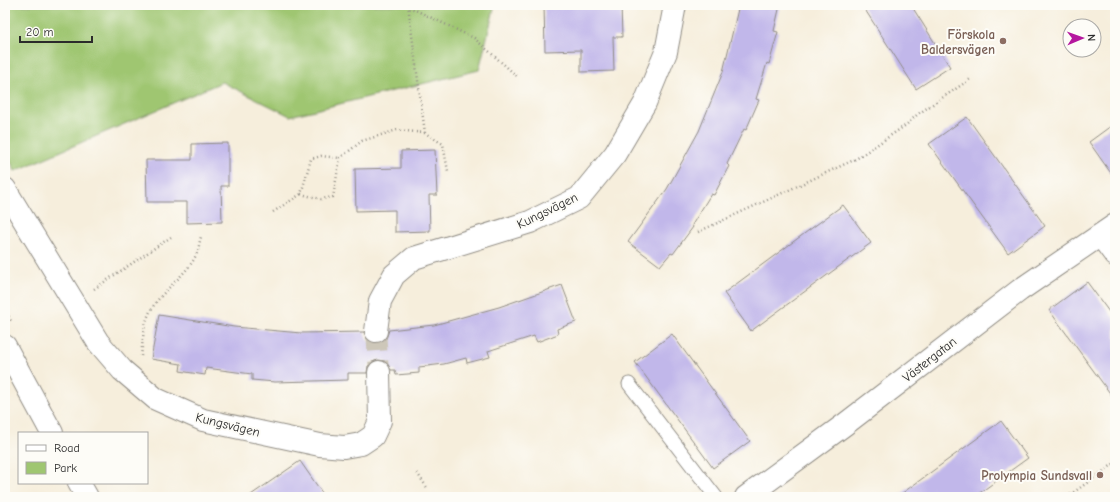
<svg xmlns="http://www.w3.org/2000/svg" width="1120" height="502" font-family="'Comic Neue',sans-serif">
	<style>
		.green { fill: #9fc671; stroke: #65784e }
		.building { fill: #c1b7ea }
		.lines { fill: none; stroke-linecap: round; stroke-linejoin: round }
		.pedestrian-tunnel { stroke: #cdc7b9; stroke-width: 20; stroke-dasharray: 20 10; stroke-linecap: butt }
		.service-casing { stroke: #908c84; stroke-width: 15 }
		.minor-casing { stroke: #908c84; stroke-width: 24 }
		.tertiary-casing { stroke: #908c84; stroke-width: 24 }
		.path { stroke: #908c84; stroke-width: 2.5; stroke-dasharray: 1 3; stroke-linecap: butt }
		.service { stroke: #fff; stroke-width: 13 }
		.minor { stroke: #fff; stroke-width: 22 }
		.tertiary { stroke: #fff; stroke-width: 22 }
		.education-dot { fill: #8d6e63; stroke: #fdfcf7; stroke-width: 1.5 }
		.labels { text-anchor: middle; stroke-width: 4; stroke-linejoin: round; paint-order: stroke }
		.education-label { font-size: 13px; font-weight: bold; fill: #785e54; stroke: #fdfcf7; text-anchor: end }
		.street-label { font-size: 13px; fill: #2b2b2b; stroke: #fdfcf7 }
	</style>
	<rect width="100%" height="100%" fill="#fdfcf7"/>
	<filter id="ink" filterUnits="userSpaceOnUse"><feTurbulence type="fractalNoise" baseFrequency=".025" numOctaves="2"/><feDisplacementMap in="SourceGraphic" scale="8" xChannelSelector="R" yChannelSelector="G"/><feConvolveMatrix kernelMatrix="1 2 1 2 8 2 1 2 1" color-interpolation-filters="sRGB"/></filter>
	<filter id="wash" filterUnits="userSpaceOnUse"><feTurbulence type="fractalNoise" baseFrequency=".012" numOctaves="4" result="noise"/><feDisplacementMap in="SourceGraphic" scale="16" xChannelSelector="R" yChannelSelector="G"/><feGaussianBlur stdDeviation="0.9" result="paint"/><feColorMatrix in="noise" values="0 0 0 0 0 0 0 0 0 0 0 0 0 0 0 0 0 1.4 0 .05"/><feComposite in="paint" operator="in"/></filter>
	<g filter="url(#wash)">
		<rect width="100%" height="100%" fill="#f6eedc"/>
		<path class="green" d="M5 5H495L479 70 290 116 222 82 15 171 5 150Z"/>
		<g id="blocks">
			<path class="building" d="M544 5H621L622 37H613L614 71 581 72V50L545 51Z
				M739 5H780L774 31 778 32 769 64 767 63 756 99 759 100 746 130 744 129 727 164 729 166 714 195 711 194 692 225 693 227 673 254 671 253 660 266 628 242 667 189 699 131 723 72Z
				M862 5H911L950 67 916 89Z
				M967 117 1045 226 1008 253 929 144Z
				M1115 123V179L1089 142Z
				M228 143V186H221L222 222 187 223V202H147L146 160H192V144Z
				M435 150 437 195H429L430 231 395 232V210L356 211 355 169 401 168V151Z
				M843 205 871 243 751 331 724 293Z
				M1087 282 1115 320V400L1049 310Z
				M562 285 576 322 557 329 558 334 537 342 534 336 488 351 490 357 467 363 466 358 444 364 419 367V373L396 375 395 370H391L385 361 378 360 372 362 368 366 367 373H348V380L275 382 252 380V374L206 368 205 375 180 371 181 364 151 359 159 315 234 327 301 333 364 332 368 341 375 343H380L386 339 389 330 434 325 499 307Z
				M672 334 750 441 713 468 635 362Z
				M1001 421 1028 458 974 497H897Z
				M300 461 325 497H248Z"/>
		</g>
	</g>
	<g filter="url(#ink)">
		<use href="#blocks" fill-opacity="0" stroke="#908c84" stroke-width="1"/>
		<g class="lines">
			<path class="pedestrian-tunnel" d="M376 331 379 372"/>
			<g class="service-casing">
				<path id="service" d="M629 384 716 497"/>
			</g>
			<g class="minor-casing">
				<path id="minor" d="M5 189 98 342 122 370 156 399 203 420 320 445 344 447 361 444 373 436 380 421 379 372
					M1101 236 1115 255
					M376 331 380 301 394 275 414 258 530 222 579 198 615 154 645 103 666 52 675 5
					M746 497 844 425 1020 290 1115 225"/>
			</g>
			<g class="tertiary-casing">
				<path id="tertiary" d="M5 346 52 433
					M79 483 87 497"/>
			</g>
			<path class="path" d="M408 5 425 133
				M409 7 474 38 518 77
				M301 194 321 199 333 197 340 158 362 141 397 130 425 133 443 144 448 171
				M273 212 301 194 311 159 321 156 340 158
				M698 232 856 159 906 125 918 114 972 78
				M94 289 171 237
				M5 309 12 323
				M141 356C143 341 143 324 151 310 162 290 188 274 196 255 199 250 199 243 201 237
				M417 473 428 489
				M1067 497 1115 463"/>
			<use href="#service" class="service"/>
			<use href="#minor" class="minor"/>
			<use href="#tertiary" class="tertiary"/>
		</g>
	</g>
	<g class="education-dot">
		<circle cx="1003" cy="41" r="4"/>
		<circle cx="1100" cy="475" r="4"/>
	</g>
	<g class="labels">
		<g class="education-label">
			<text x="995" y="39">Förskola<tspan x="995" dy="15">Baldersvägen</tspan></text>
			<text x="1092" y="480">Prolympia Sundsvall</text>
		</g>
		<g class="street-label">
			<text transform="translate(547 210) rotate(-26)" y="5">Kungsvägen</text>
			<text transform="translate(929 359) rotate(-38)" y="5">Västergatan</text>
			<text transform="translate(228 424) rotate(14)" y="5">Kungsvägen</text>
		</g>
	</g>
	<rect width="1120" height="502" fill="none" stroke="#fdfcf7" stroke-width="20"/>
	<rect x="18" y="432" width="130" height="52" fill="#fdfcf7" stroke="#a9a8a5"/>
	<rect x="26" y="445" width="20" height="6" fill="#ffffff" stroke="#a9a8a5"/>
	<text x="54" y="452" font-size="12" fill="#2b2b2b">Road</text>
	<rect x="26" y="462" width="20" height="12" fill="#9fc671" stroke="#a9a8a5"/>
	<text x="54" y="472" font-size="12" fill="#2b2b2b">Park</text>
	<g transform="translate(1082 38) rotate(88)"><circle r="19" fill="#fdfcf7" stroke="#a9a8a5"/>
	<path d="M0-3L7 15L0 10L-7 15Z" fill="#b5179e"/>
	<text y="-6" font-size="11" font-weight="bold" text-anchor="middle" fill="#2b2b2b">N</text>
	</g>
	<path d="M20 36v6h72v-6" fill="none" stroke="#2b2b2b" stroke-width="2"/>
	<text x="26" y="36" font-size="12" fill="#2b2b2b" stroke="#fdfcf7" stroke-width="3" paint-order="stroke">20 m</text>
</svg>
